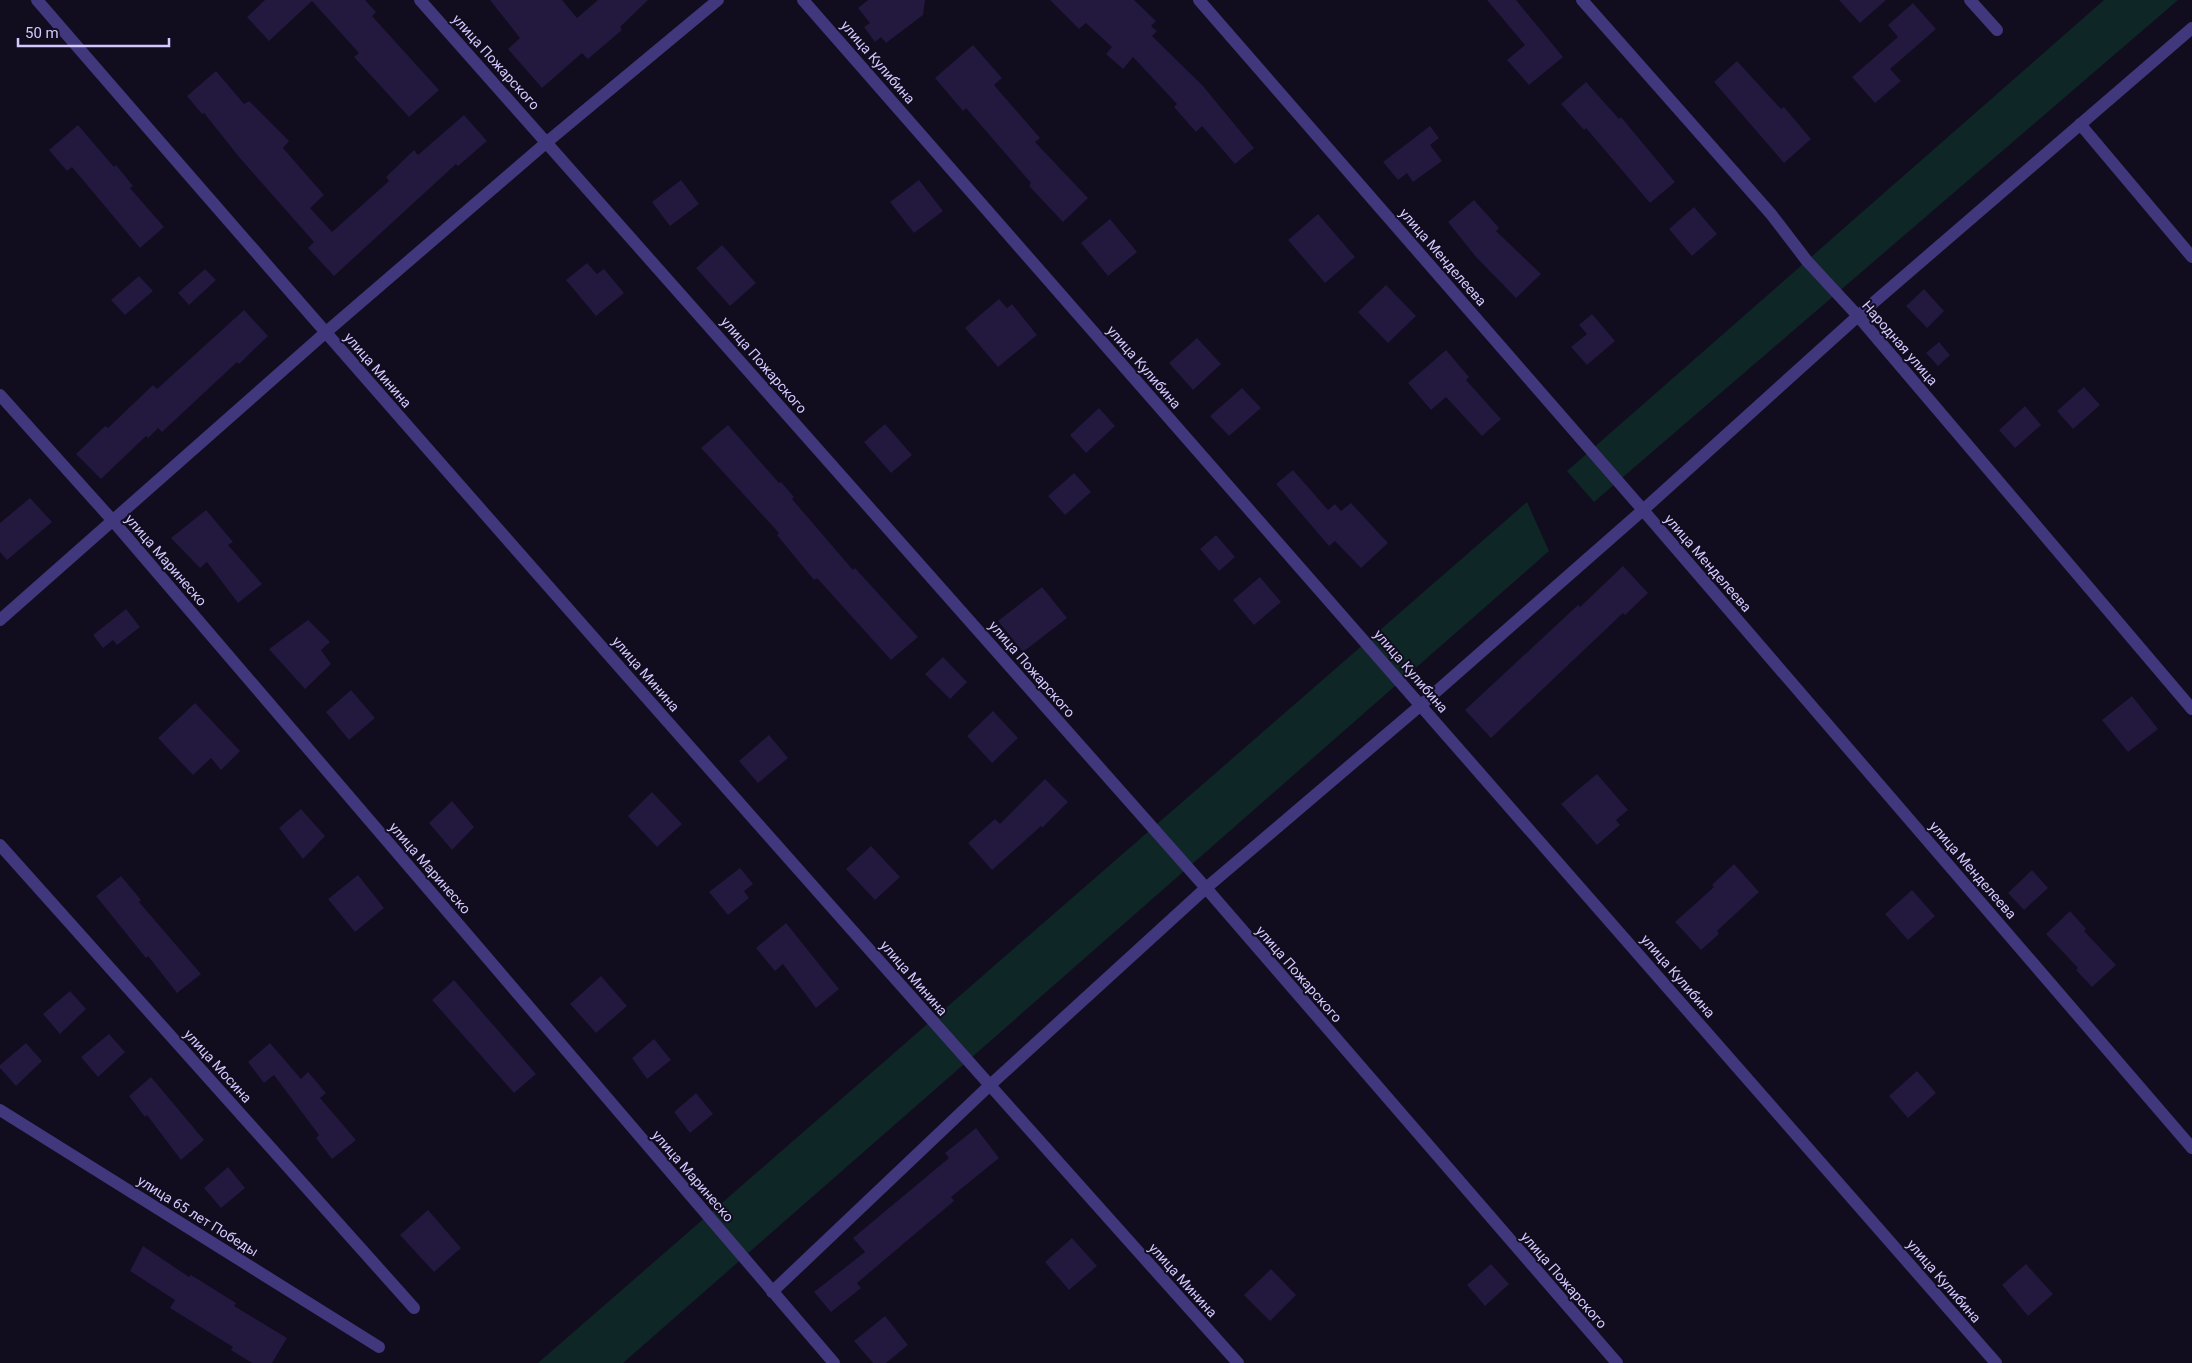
<svg xmlns="http://www.w3.org/2000/svg" width="2192" height="1363" font-family="Roboto,sans-serif">
	<style>
		.green { fill: #0f2627 }
		.building { fill: #23183e }
		.lines { fill: none; stroke-linecap: round; stroke-linejoin: round }
		.minor { stroke: #40377c; stroke-width: 12 }
		.labels { text-anchor: middle; stroke-width: 4; stroke-linejoin: round; paint-order: stroke }
		.street-label { font-size: 14px; fill: #d4c9fe; stroke: #110c1e }
	</style>
	<rect width="100%" height="100%" fill="#110c1e"/>
	<path class="green" d="M2104 0H2178L1594 502 1567 471Z
		M1527 502 1549 551 623 1363H538Z"/>
	<path class="building" d="M265 0H365L376 12 372 16 439 90 409 117 354 57 359 53 312 1 269 41 247 17Z
		M490 0H562L577 18 598 0H648L620 27 622 30 588 59 582 53 542 88 508 49 520 38Z
		M868 0H925L923 15 886 43 881 37 875 42 864 27 870 23 858 8Z
		M1050 0H1134L1156 21 1151 26 1157 31 1152 36 1203 86 1254 148 1235 164 1202 126 1196 132 1174 107 1177 104 1133 57 1123 69 1106 54 1112 47 1086 23 1079 29Z
		M1487 0H1516L1563 57 1529 85 1507 60 1525 45Z
		M1839 0H1886L1860 23Z
		M1913 3 1936 29 1890 69 1901 81 1875 103 1852 77 1898 37 1888 25Z
		M973 45 1002 78 994 85 1040 138 1035 142 1088 198 1063 222 1029 186 1031 183 966 108 963 111 935 78Z
		M1737 61 1781 109 1784 107 1811 139 1784 163 1714 82Z
		M216 71 244 104 249 101 289 141 283 148 324 195 310 208 332 232 389 181 386 177 414 150 418 155 464 115 487 141 458 166 456 164 334 276 308 248 314 242 239 157 204 113 202 114 187 96Z
		M1586 82 1619 119 1621 117 1675 182 1650 203 1586 128 1584 130 1561 104Z
		M78 125 114 167 116 165 133 186 130 188 164 227 140 248 72 167 67 171 49 150Z
		M1430 126 1439 138 1430 145 1442 161 1413 182 1407 173 1398 180 1383 162Z
		M681 180 699 204 670 226 652 202Z
		M919 180 943 211 914 233 890 202Z
		M1474 200 1499 228 1496 231 1541 274 1516 298 1476 257 1448 222Z
		M1694 207 1717 234 1692 256 1669 229Z
		M1318 214 1355 257 1325 283 1288 240Z
		M1110 219 1137 252 1108 276 1081 243Z
		M722 245 756 283 730 306 696 268Z
		M587 263 597 274 604 269 624 293 596 316 566 280Z
		M205 269 216 280 189 305 178 293Z
		M139 276 153 291 125 315 111 300Z
		M1386 285 1416 316 1388 343 1358 312Z
		M1924 289 1944 311 1927 328 1906 306Z
		M999 299 1007 308 1012 304 1037 335 998 367 965 328Z
		M244 310 268 336 239 364 237 362 162 432 158 428 148 438 146 436 101 479 76 454 105 426 108 428 153 385 157 389Z
		M1592 314 1615 341 1587 365 1571 347 1587 334 1579 325Z
		M1197 338 1221 364 1193 390 1169 363Z
		M1939 342 1950 355 1938 366 1926 353Z
		M1446 350 1469 377 1466 380 1501 419 1482 436 1446 397 1431 410 1408 383Z
		M2084 387 2100 405 2073 429 2057 411Z
		M1242 388 1261 408 1229 436 1210 416Z
		M2025 406 2041 425 2015 448 1999 430Z
		M1099 408 1115 426 1086 453 1070 435Z
		M885 424 912 455 891 473 864 442Z
		M728 425 779 483 781 482 794 497 792 499 853 570 855 568 918 637 891 660 817 578 814 580 777 535 779 533 701 448Z
		M1293 470 1328 510 1335 504 1341 511 1351 503 1388 543 1361 568 1335 541 1329 546 1276 484Z
		M1074 473 1091 492 1065 515 1048 496Z
		M30 498 52 522 7 560 0 552V523Z
		M206 510 233 542 228 545 262 584 238 603 207 562 200 568 171 538Z
		M1216 535 1235 557 1219 571 1200 549Z
		M1623 566 1648 593 1625 615 1623 613 1491 738 1465 710 1578 605 1580 607Z
		M1260 577 1281 602 1254 625 1233 600Z
		M1042 587 1067 618 1023 652 998 621Z
		M126 609 140 627 117 645 113 640 103 648 93 635Z
		M308 620 330 642 321 650 331 664 305 689 269 649Z
		M943 657 967 682 950 699 925 674Z
		M351 690 375 718 349 740 326 712Z
		M2132 696 2158 729 2128 752 2102 720Z
		M195 703 240 751 221 770 211 758 193 775 158 738Z
		M993 711 1018 738 992 763 967 736Z
		M769 735 788 758 758 783 739 761Z
		M1597 774 1628 810 1616 820 1620 825 1597 845 1561 804Z
		M1045 779 1068 802 1042 828 1041 826 992 870 968 843 995 819 1000 824Z
		M652 792 682 824 657 847 628 816Z
		M452 801 474 827 452 850 429 823Z
		M301 809 325 836 303 859 279 828Z
		M871 846 900 877 875 900 846 869Z
		M1734 864 1759 892 1717 931 1719 934 1701 950 1675 922 1714 887 1712 885Z
		M740 868 753 884 744 891 749 898 728 915 709 892Z
		M2032 870 2048 888 2024 910 2008 893Z
		M358 875 384 908 355 932 328 899Z
		M121 876 141 900 139 902 201 974 177 993 148 956 146 958 96 896Z
		M1912 890 1935 916 1908 940 1885 914Z
		M2070 911 2086 929 2084 931 2116 965 2092 987 2076 970 2078 968 2046 934Z
		M786 923 839 989 816 1008 783 964 775 971 756 948Z
		M601 976 627 1006 596 1033 570 1004Z
		M454 980 536 1074 514 1093 432 1000Z
		M70 991 86 1009 60 1034 43 1014Z
		M109 1034 125 1052 98 1077 81 1057Z
		M654 1039 671 1060 647 1079 632 1058Z
		M26 1043 42 1061 16 1086 0 1068V1065Z
		M270 1043 301 1079 308 1072 326 1093 320 1098 356 1140 332 1159 316 1138 319 1135 274 1075 264 1083 248 1062Z
		M1917 1071 1936 1093 1908 1118 1889 1096Z
		M151 1077 204 1140 181 1160 147 1115 145 1117 129 1096Z
		M696 1093 713 1114 690 1133 674 1112Z
		M976 1128 999 1158 951 1197 954 1201 857 1283 861 1288 831 1312 814 1292 865 1252 853 1238 949 1158 945 1153Z
		M228 1167 245 1188 221 1208 204 1188Z
		M428 1210 461 1248 434 1272 400 1235Z
		M1072 1238 1097 1266 1069 1290 1045 1262Z
		M143 1246 189 1277 191 1275 236 1303 234 1306 287 1338 272 1363H252L231 1350 233 1347 170 1308 175 1300 130 1271Z
		M1491 1264 1509 1284 1485 1306 1467 1285Z
		M2026 1264 2053 1294 2028 1316 2002 1285Z
		M1271 1269 1296 1295 1270 1321 1244 1295Z
		M885 1316 908 1345 886 1363H873L854 1341Z"/>
	<g class="lines">
		<path class="minor" d="M37 0C433 458 834 912 1238 1363
			M420 0 1206 888 1617 1363
			M803 0 1996 1363
			M1199 0 1643 510 2192 1148
			M1582 0 1771 214 1807 261 1858 316 2192 709
			M1970 0 1997 30
			M2080 124 2192 257
			M0 395 114 522 834 1363
			M0 620 325 333 547 142 718 0
			M0 845 414 1308
			M0 1110 379 1347
			M772 1292 989 1086 1206 888 1421 705 1643 510 1858 316 2192 28"/>
	</g>
	<g class="labels">
		<g class="street-label">
			<text transform="translate(496 62) rotate(48)" y="5">улица Пожарского</text>
			<text transform="translate(878 62) rotate(49)" y="5">улица Кулибина</text>
			<text transform="translate(1443 257) rotate(49)" y="5">улица Менделеева</text>
			<text transform="translate(1900 343) rotate(49)" y="5">Народная улица</text>
			<text transform="translate(764 365) rotate(49)" y="5">улица Пожарского</text>
			<text transform="translate(1144 367) rotate(49)" y="5">улица Кулибина</text>
			<text transform="translate(378 370) rotate(49)" y="5">улица Минина</text>
			<text transform="translate(166 560) rotate(49)" y="5">улица Маринеско</text>
			<text transform="translate(1708 563) rotate(49)" y="5">улица Менделеева</text>
			<text transform="translate(1032 669) rotate(49)" y="5">улица Пожарского</text>
			<text transform="translate(1411 671) rotate(49)" y="5">улица Кулибина</text>
			<text transform="translate(646 674) rotate(49)" y="5">улица Минина</text>
			<text transform="translate(430 868) rotate(49)" y="5">улица Маринеско</text>
			<text transform="translate(1973 870) rotate(49)" y="5">улица Менделеева</text>
			<text transform="translate(1299 974) rotate(49)" y="5">улица Пожарского</text>
			<text transform="translate(1678 976) rotate(49)" y="5">улица Кулибина</text>
			<text transform="translate(914 978) rotate(49)" y="5">улица Минина</text>
			<text transform="translate(218 1066) rotate(48)" y="5">улица Мосина</text>
			<text transform="translate(693 1176) rotate(49)" y="5">улица Маринеско</text>
			<text transform="translate(198 1216) rotate(32)" y="5">улица 65 лет Победы</text>
			<text transform="translate(1183 1280) rotate(48)" y="5">улица Минина</text>
			<text transform="translate(1564 1280) rotate(49)" y="5">улица Пожарского</text>
			<text transform="translate(1944 1281) rotate(49)" y="5">улица Кулибина</text>
		</g>
	</g>
	<path d="M18 38v8h151v-8" fill="none" stroke="#d4c9fe" stroke-width="2.5"/>
	<text x="25" y="38" font-size="15" fill="#d4c9fe" stroke="#110c1e" stroke-width="4" paint-order="stroke">50 m</text>
</svg>
